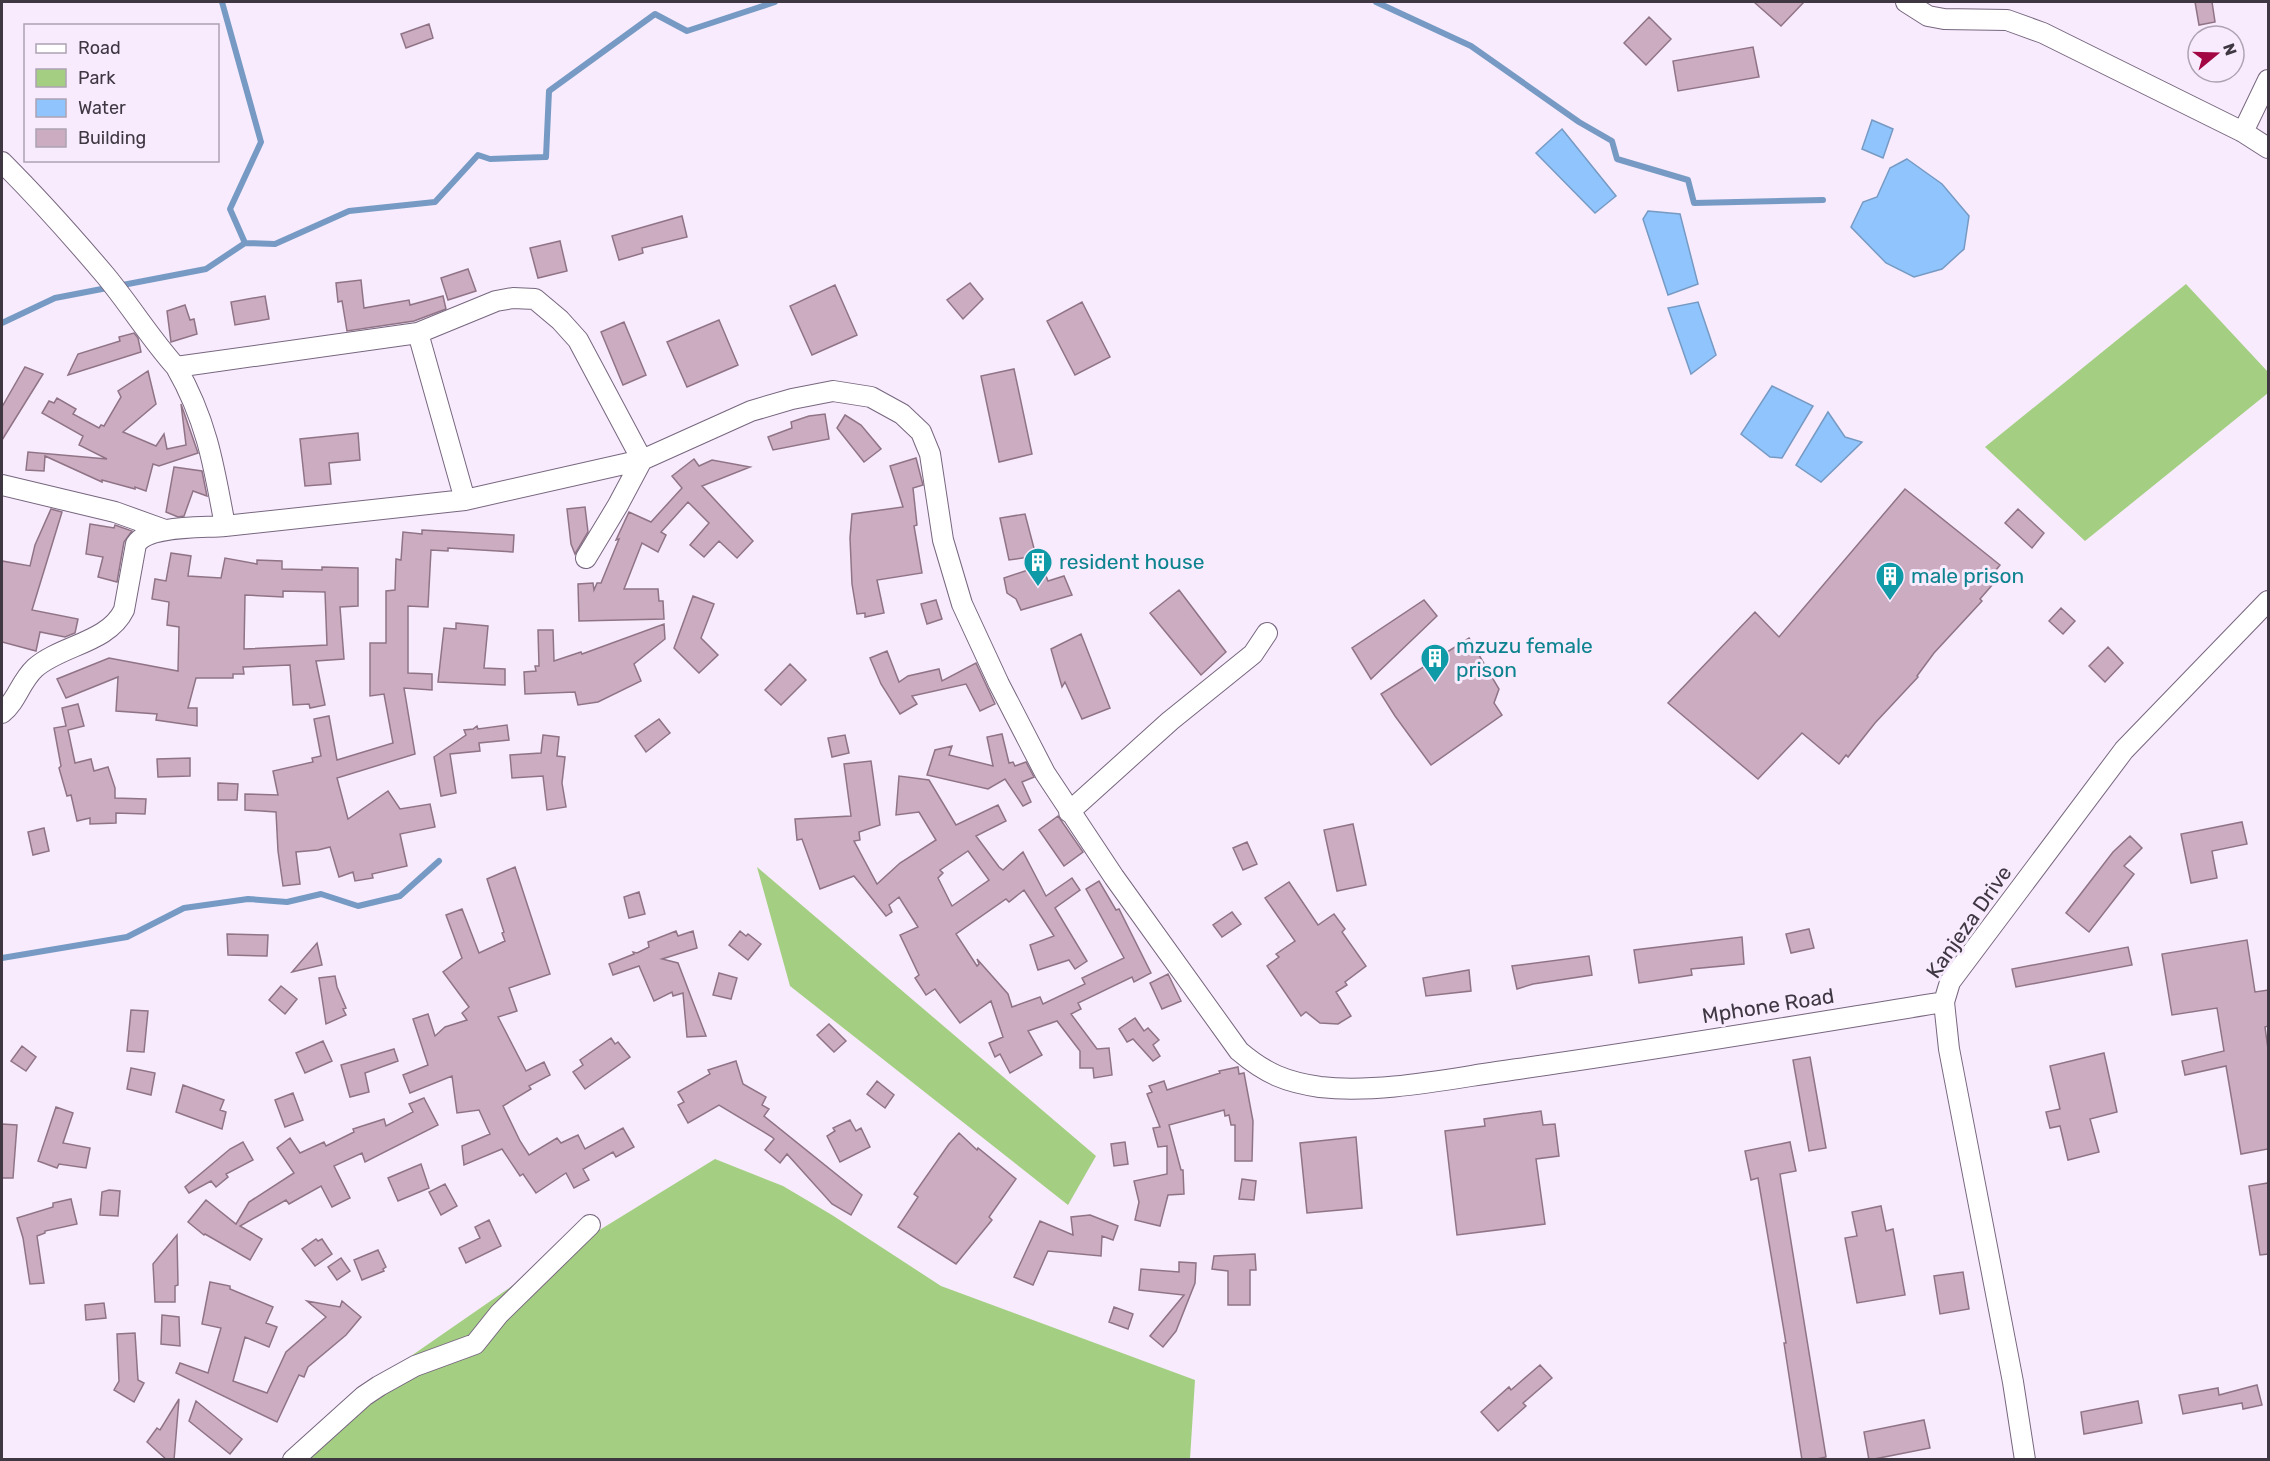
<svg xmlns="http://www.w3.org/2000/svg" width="2270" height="1461" font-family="Rubik,sans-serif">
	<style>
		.green { fill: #a4cf83 }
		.water { fill: #8fc5fc; stroke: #779ac4; stroke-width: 1.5 }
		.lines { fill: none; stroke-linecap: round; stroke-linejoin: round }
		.stream { stroke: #779ac4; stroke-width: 6 }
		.building { fill: #cbacc0; stroke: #907486; stroke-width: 1.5; fill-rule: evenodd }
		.minor-casing { stroke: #77667f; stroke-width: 22 }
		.minor { stroke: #fff; stroke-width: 20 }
		.labels { text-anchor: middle; stroke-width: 6; stroke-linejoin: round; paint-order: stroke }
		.culture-label { font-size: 21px; fill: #0d838f; stroke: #f7ebfd; text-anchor: start }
		.street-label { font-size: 21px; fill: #3f3742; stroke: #f7ebfd }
	</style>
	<rect width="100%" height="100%" fill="#f7ebfd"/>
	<path class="green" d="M2186 284 2268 372V393L2085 541 1985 447Z
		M757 867 1096 1156 1068 1205 790 986Z
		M715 1159 783 1186 832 1215 941 1286 1195 1380 1190 1459 298 1460 359 1392 541 1266Z"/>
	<path class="water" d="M1872 120 1893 129 1883 158 1862 149Z
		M1562 129 1616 196 1595 213 1536 153Z
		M1907 159 1942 184 1969 216 1964 249 1942 269 1914 277 1886 263 1851 227 1863 202 1877 197 1890 168Z
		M1648 211 1680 214 1698 284 1668 295 1643 219Z
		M1698 302 1716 355 1691 374 1668 308Z
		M1772 386 1813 406 1782 458 1770 457 1741 434Z
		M1828 412 1845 437 1862 442 1821 482 1796 465Z"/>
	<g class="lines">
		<path class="stream" d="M222 2 261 142 230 209 245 243
			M1376 2 1471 46 1579 122 1612 141 1617 159 1688 180 1694 203 1823 200
			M2 323 55 298 206 269 245 243 275 244 349 211 435 202 478 155 490 159 546 157 549 91 655 14 687 31 775 2
			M2 958 127 937 184 908 248 899 287 902 321 894 358 906 400 896 439 861"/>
	</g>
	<path class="building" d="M1754 2H1804L1781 26Z
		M2195 2H2212L2215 22 2199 25Z
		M1649 17 1671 39 1646 65 1624 43Z
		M429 24 433 38 406 48 401 34Z
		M1753 47 1759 77 1678 91 1673 61Z
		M682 216 687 237 642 248 643 253 619 260 612 236Z
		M560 241 567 271 538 278 530 248Z
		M468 269 476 291 448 300 441 278Z
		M361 280 364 308 409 300 410 305 443 296 446 309 414 321 347 331 342 301 338 302 336 283Z
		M970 283 983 299 963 319 947 300Z
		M835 285 857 335 812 355 790 306Z
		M265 296 269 319 235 325 231 302Z
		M1082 302 1110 357 1075 375 1047 321Z
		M185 305 190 320 194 319 197 334 171 342 167 311Z
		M719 320 738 365 687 387 667 342Z
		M624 322 646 375 623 385 601 332Z
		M134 333 138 338 141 352 68 375 78 354 120 341 119 337Z
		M25 367 43 374 2 440V407Z
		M1014 369 1032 454 999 462 981 376Z
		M148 371 156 404 123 432 156 446 164 434 167 449 186 445 181 404 198 453 159 466 153 464 146 491 135 487V489L102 480V482L45 456 44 471 26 470 28 452 107 459 79 445 83 436 42 413 49 401 54 403 57 398 76 409 73 414 99 428 101 425 104 426 121 397 118 391Z
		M825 414 829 439 773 450 768 437 792 428 791 422 809 416Z
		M845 415 861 425 881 449 864 462 837 428Z
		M358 433 360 460 329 463 331 484 305 486 300 439Z
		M916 458 923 485 913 488 917 525 914 526 922 573 877 580 884 613 865 617V613L857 614 852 584 850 538 852 514 903 507 890 466Z
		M694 459 699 466 712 460 750 467 702 486 753 541 737 558 719 541 704 557 690 545 709 523 688 502 661 532 666 535 658 552 642 543 624 589H658L659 601H663L664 619 579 621 578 584 593 583 594 590 597 583H601L619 539 616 540 629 512 651 522 682 488 672 476Z
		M174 467 202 471 207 496 193 491 184 516 178 517 166 512Z
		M1905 489 2000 565 1988 580 1993 584 1980 599 1982 601 1934 653 1917 676 1918 677 1875 723 1848 757 1846 755 1839 764 1802 733 1758 779 1668 703 1755 612 1779 637Z
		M585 507 588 532 575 554 571 544 567 509Z
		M51 509 62 512 32 610 78 619 75 633 65 637 40 632 36 651 2 642V561L30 566 35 545Z
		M2018 509 2044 533 2032 548 2005 523Z
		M1025 514 1036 556 1009 560 1000 518Z
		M90 524 114 528 115 525 132 531 124 542 117 582 98 577 103 557 86 554Z
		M422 530 514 535 513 552 448 548V551L431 550 428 607 408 606V673L432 674V690L404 688 415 754 337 778 348 819 388 791 400 809 430 804 435 827 400 834 407 866 372 874 373 878 355 881 353 872 339 877 330 847 318 850 296 852 300 884 283 886 278 851 276 812 245 810V794L278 795 273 771 313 762 312 758 321 756 314 719 329 716 337 760 393 743 384 694 370 696V643H386V591L395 590 396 559 401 560 403 532 422 534Z
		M171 553 191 556 188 576 221 578 225 558 257 564V560L282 561V569L322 570V567L358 568V606L340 607 344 659 316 661 325 705 310 708 309 704 293 705 290 665 243 667 244 674H233V678H196L188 708H197V726L156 720 157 714 116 711 118 677 66 698 57 679 109 658 178 671 179 627 167 625 169 602 152 599 155 579 166 581ZM283 591 325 592 327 645 244 649 245 595 283 597Z
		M1039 558 1048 581 1064 576 1072 595 1021 610 1016 599 1007 593 1004 578 1028 570 1025 559Z
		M1179 590 1226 652 1201 675 1150 613Z
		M693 596 714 604 701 638 718 655 699 673 674 648Z
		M936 600 942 619 927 624 921 604Z
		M1424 600 1437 616 1371 679 1352 648Z
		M2061 608 2075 621 2063 634 2049 621Z
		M456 623 488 626 484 668 505 669V685L438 682 444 628 456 629Z
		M664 624 665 639 634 664 641 681 598 702 578 705 575 692 525 694 524 672 536 671 535 666H539L538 630H553L554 661 581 652 582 654Z
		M1081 634 1110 708 1082 719 1065 682 1062 687 1051 649Z
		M1469 638 1499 689 1494 703 1502 715 1431 765 1395 716 1381 694Z
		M2108 647 2123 663 2105 682 2089 666Z
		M887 651 899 682 908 676 939 669 942 681 976 663 995 704 980 711 966 684 912 696 917 704 900 714 881 684 870 658Z
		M790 664 806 680 781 705 765 690Z
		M78 704 84 726 68 730 75 763 91 759 94 771 108 767 115 788V798L146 799 145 814 116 813V823L90 824V818L77 821 71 795 67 796 59 768 61 766 54 728 66 726 62 708Z
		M659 719 670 733 646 752 635 736Z
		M507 725 509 740 479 743 480 751 450 754 456 793 441 796 434 757 466 735 464 730 473 729 477 726 478 729Z
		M1002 734 1009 763 1013 762 1015 766 1026 762 1034 777 1022 782 1031 802 1023 806 1005 779 988 789 927 775 935 750 952 746 949 755 993 766 987 737Z
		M543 735 559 737 557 756 565 757 562 783 566 807 547 810 543 776 512 778 510 755 541 753Z
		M845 735 849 753 832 757 828 738Z
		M190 758V776L158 777 157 759Z
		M871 761 880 825 859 832 860 840 854 841 877 884 900 863 936 840 919 812 896 815 899 776 929 780 956 825 998 805 1006 821 976 836 999 867 1003 870 1023 852 1046 896 1072 878 1080 890 1055 908 1087 961 1075 969 1069 960 1038 970 1030 945 1054 936 1024 890 1009 902 1006 899 956 934 977 966 979 964 977 959 1008 994 1012 1007 1040 997 1043 1004 1085 984 1082 978 1124 958 1086 889 1099 881 1116 910 1119 909 1151 973 1134 982 1132 977 1078 1003 1081 1009 1071 1014 1097 1049 1109 1048 1112 1075 1094 1078 1093 1068H1080V1051L1057 1021 1028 1031 1042 1055 1010 1073 1000 1054 995 1057 989 1043 1003 1037 991 1001 960 1023 935 989 926 995 915 978 919 975 900 935 918 927 899 897 889 905 892 912 886 916 854 876 820 889 802 839 797 840 795 819 851 816 844 764ZM968 851 989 880 952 906 938 878 943 873 940 870Z
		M218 783 238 784 237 800H218Z
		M1058 816 1083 852 1064 866 1039 830Z
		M2242 822 2247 844 2212 851 2217 878 2191 883 2181 834Z
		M1353 824 1366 885 1337 891 1324 830Z
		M44 828 49 851 33 855 28 832Z
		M2130 836 2142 848 2124 866 2134 874 2089 932 2066 913 2113 852Z
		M1247 842 1257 864 1243 870 1233 848Z
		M515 867 550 974 509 988 517 1011 498 1017 526 1071 544 1062 550 1075 529 1086 531 1089 503 1106 520 1141 529 1155 557 1138 561 1143 578 1135 585 1149 623 1128 634 1147 616 1157 613 1152 583 1169 589 1180 574 1188 566 1173 536 1193 523 1174 520 1176 502 1149 464 1165 462 1146 490 1134 479 1110 457 1113 452 1076 410 1093 403 1075 428 1065 413 1019 428 1014 435 1036 445 1027 467 1020 462 1013 469 1007 443 972 462 958 446 915 462 909 479 953 505 941 502 933 504 932 487 879Z
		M1289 882 1318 925 1334 914 1345 929 1342 932 1366 966 1345 982 1347 985 1336 992 1351 1016 1338 1024 1320 1023 1306 1012 1301 1016 1267 966 1279 957 1276 954 1295 941 1265 898Z
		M639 892 645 914 629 918 624 897Z
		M1232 912 1241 924 1222 937 1213 925Z
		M1809 929 1814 948 1791 953 1786 934Z
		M676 931 678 936 693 931 697 948 662 959 678 963 706 1036 687 1037 683 993 673 996 672 992 654 1001 639 966 613 975 609 964 634 954 633 952 637 953 649 947 648 942Z
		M740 931 746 936 748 934 761 944 748 960 729 945Z
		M227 934 268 935 267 956 228 955Z
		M1742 937 1744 964 1691 969 1692 975 1639 983 1634 950Z
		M2247 940 2255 992 2268 990V1026L2265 1027 2268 1049V1149L2241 1154 2226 1066 2185 1075 2182 1061 2224 1051 2217 1008 2172 1015 2162 954Z
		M317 943 322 965 292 972Z
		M2128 947 2132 965 2016 987 2012 969Z
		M1589 956 1592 975 1533 984 1517 989 1512 966Z
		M1469 970 1471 991 1426 996 1423 978Z
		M719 973 737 978 731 999 713 995Z
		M1168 974 1181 1001 1162 1009 1150 983Z
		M335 976 337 987 346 1008 343 1009 346 1015 326 1024 319 978Z
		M281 986 297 999 285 1014 269 1000Z
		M131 1010 148 1011 144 1052 127 1051Z
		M1135 1018 1144 1031 1148 1028 1159 1040 1153 1045 1160 1056 1153 1061 1133 1039 1127 1042 1119 1029Z
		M829 1024 846 1041 834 1052 817 1035Z
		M611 1038 615 1044 618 1042 630 1057 585 1089 573 1072 583 1065 580 1060Z
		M323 1041 332 1061 305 1073 296 1053Z
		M22 1046 36 1057 26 1071 11 1061Z
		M394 1049 398 1061 365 1073 369 1092 350 1097 341 1065Z
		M2104 1053 2117 1112 2090 1119 2099 1152 2068 1160 2060 1126 2050 1128 2046 1112 2060 1109 2050 1066Z
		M1810 1057 1826 1148 1809 1151 1793 1060Z
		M736 1061 743 1084 766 1097 762 1105 769 1109 764 1116 862 1195 851 1215 832 1204 787 1154 780 1163 765 1150 774 1139 772 1137 719 1105 688 1123 678 1105 684 1102 678 1092 710 1074 708 1070Z
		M1238 1067 1239 1074 1244 1073 1253 1121 1252 1161H1235V1125H1231L1229 1115 1225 1116 1224 1110 1169 1125 1181 1170H1183L1184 1194 1168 1195 1160 1226 1135 1220 1139 1202 1134 1181 1167 1174V1146L1158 1147 1153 1128 1160 1127 1147 1094 1152 1092 1149 1086 1164 1081 1167 1090 1220 1073 1219 1071Z
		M131 1068 155 1073 151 1095 127 1089Z
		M877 1081 894 1095 885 1108 867 1094Z
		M183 1085 224 1100 220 1110 226 1112 222 1129 176 1112Z
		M293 1093 303 1120 285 1127 275 1100Z
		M424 1098 438 1125 365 1162 362 1153 334 1166 350 1198 332 1207 321 1186 289 1204 286 1200 240 1226 262 1239 250 1260 205 1234 204 1235 188 1222 206 1200 236 1224 249 1202 294 1173 277 1148 290 1138 300 1153 324 1142 326 1146 354 1132 353 1129 384 1119 386 1126 413 1112 409 1104Z
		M56 1107 73 1113 63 1143 90 1148 86 1168 59 1164 57 1168 38 1161Z
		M1541 1111 1543 1125 1555 1124 1559 1156 1536 1159 1545 1224 1457 1235 1445 1131 1485 1126 1484 1119Z
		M850 1120 856 1131 861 1128 870 1147 840 1162 827 1136 835 1131 833 1128Z
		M2 1124 17 1125 13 1178H2Z
		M959 1133 977 1150 978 1148 1016 1179 989 1217 992 1220 956 1264 898 1227 918 1197 914 1194 949 1144Z
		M1356 1137 1362 1208 1307 1213 1300 1143Z
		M243 1142 253 1160 226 1174 228 1177 216 1187 211 1181 189 1193 185 1187 230 1149Z
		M1125 1142 1128 1164 1114 1166 1111 1144Z
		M1790 1142 1796 1171 1780 1174 1826 1457 1812 1460H1802L1784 1343H1786L1758 1178 1751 1180 1745 1151Z
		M421 1164 429 1188 398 1201 388 1178Z
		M1242 1179 1256 1181 1254 1200 1239 1199Z
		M2268 1183V1254L2260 1255 2249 1186Z
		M445 1184 457 1206 441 1215 429 1192Z
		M109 1190 120 1191 118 1216 100 1215 102 1192Z
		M71 1199 77 1224 45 1231V1233L37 1236 44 1283 30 1284 23 1238 17 1218 53 1207V1203Z
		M1881 1206 1886 1231 1893 1229 1905 1295 1857 1303 1845 1238 1857 1236 1852 1212Z
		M1090 1215 1118 1226 1113 1240 1102 1236 1101 1256 1048 1251 1033 1285 1014 1277 1040 1221 1073 1235 1071 1217Z
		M489 1220 501 1246 466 1263 459 1248 480 1238 475 1227Z
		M177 1235 178 1285 175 1286V1302H155L153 1264Z
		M316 1239 318 1241 322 1239 332 1254 315 1266 302 1249Z
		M378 1250 386 1267 383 1269 384 1271 362 1280 354 1260Z
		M1255 1254 1256 1270H1250V1305H1228V1271L1212 1269 1214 1256Z
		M341 1258 350 1271 337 1280 328 1267Z
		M1179 1262 1196 1263 1195 1283 1176 1331 1163 1347 1150 1336 1184 1295 1139 1290 1141 1269 1179 1272Z
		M1963 1272 1969 1309 1940 1314 1934 1276Z
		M210 1282 230 1286V1289L273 1307 266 1323 277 1327 269 1347 245 1337 233 1381 267 1393 286 1352 326 1317 307 1301 340 1307 342 1301 361 1317 346 1335 308 1367 304 1377 299 1375 277 1422 176 1373 180 1363 208 1373 221 1328 202 1324Z
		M104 1303 106 1318 86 1320 85 1305Z
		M1114 1307 1133 1314 1128 1329 1109 1322Z
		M162 1315 179 1317 180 1346 161 1344Z
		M135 1333 138 1380 144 1383 134 1402 114 1390 119 1381 117 1334Z
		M1540 1365 1552 1378 1523 1403 1526 1406 1498 1431 1481 1412 1509 1387 1511 1390Z
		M2257 1385 2262 1405 2243 1409 2242 1403 2183 1414 2179 1395 2218 1388 2219 1395Z
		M179 1399 174 1460H167L147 1442 157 1428 160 1430Z
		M196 1401 242 1439 230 1454 189 1421Z
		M2138 1401 2142 1423 2084 1434 2081 1412Z
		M1924 1420 1930 1448 1869 1460 1864 1432Z"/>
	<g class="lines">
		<g class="minor-casing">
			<path id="minor" d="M1906 2 1928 16 1944 19 2007 20 2043 33 2243 132 2268 148
				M2243 132 2268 80
				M2 162C38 198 72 236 105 275 130 305 150 338 176 367
				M418 333 465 500
				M2 485 115 512 165 530
				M586 558 618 505 642 460 578 340 560 320 535 299 513 298 496 301 418 333 176 367C207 421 214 466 225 526L465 500 642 460 751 411 792 399 833 391 871 397 902 414 921 432 930 454 943 540 962 604 999 684 1045 773 1114 877 1239 1051C1266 1074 1286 1082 1320 1087 1383 1094 1456 1077 1518 1069 1660 1049 1802 1025 1944 1002
				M2 713C17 701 20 682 35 668 61 645 108 643 124 610L136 544C148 525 204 528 225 526
				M1069 812 1170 721 1253 654 1267 633
				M293 1460 364 1396 379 1386 415 1366 475 1344 499 1314 590 1225
				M2025 1460 2013 1382 1949 1049 1944 1002 1950 982 2124 750 2268 601"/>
		</g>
		<use href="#minor" class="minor"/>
	</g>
	<defs>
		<g id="building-pin" transform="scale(1.5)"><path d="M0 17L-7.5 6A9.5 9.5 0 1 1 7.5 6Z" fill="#0f9aa8" stroke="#f7ebfd"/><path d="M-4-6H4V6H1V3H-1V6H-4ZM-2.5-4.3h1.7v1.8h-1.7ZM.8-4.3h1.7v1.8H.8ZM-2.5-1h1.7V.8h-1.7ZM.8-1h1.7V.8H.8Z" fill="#fff"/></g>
	</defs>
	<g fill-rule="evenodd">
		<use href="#building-pin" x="1038" y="562"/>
		<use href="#building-pin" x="1890" y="576"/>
		<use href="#building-pin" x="1435" y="658"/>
	</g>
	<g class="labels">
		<g class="culture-label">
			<text x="1059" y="569">resident house</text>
			<text x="1911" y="583">male prison</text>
			<text x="1456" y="653">mzuzu female<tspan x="1456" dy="24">prison</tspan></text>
		</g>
		<g class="street-label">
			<text transform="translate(1969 922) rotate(-55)" y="7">Kanjeza Drive</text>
			<text transform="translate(1768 1006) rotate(-9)" y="7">Mphone Road</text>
		</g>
	</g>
	<rect width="2270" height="1461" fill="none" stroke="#3f3742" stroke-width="6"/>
	<rect x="24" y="24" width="195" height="138" fill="#f7ebfd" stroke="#ada3b2" stroke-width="1.5"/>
	<rect x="36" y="44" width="30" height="9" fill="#ffffff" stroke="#ada3b2" stroke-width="1.5"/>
	<text x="78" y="54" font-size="18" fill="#3f3742">Road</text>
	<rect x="36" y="69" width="30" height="18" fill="#a4cf83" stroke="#ada3b2" stroke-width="1.5"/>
	<text x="78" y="84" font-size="18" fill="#3f3742">Park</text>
	<rect x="36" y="99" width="30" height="18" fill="#8fc5fc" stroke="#ada3b2" stroke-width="1.5"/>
	<text x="78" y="114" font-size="18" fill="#3f3742">Water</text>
	<rect x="36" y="129" width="30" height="18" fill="#cbacc0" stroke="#ada3b2" stroke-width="1.5"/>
	<text x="78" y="144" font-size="18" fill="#3f3742">Building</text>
	<g transform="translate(2216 54) rotate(71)"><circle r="28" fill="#f7ebfd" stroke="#ada3b2" stroke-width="1.5"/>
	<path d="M0-4.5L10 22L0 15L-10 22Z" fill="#a20744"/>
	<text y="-9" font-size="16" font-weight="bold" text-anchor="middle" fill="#3f3742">N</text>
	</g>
</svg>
